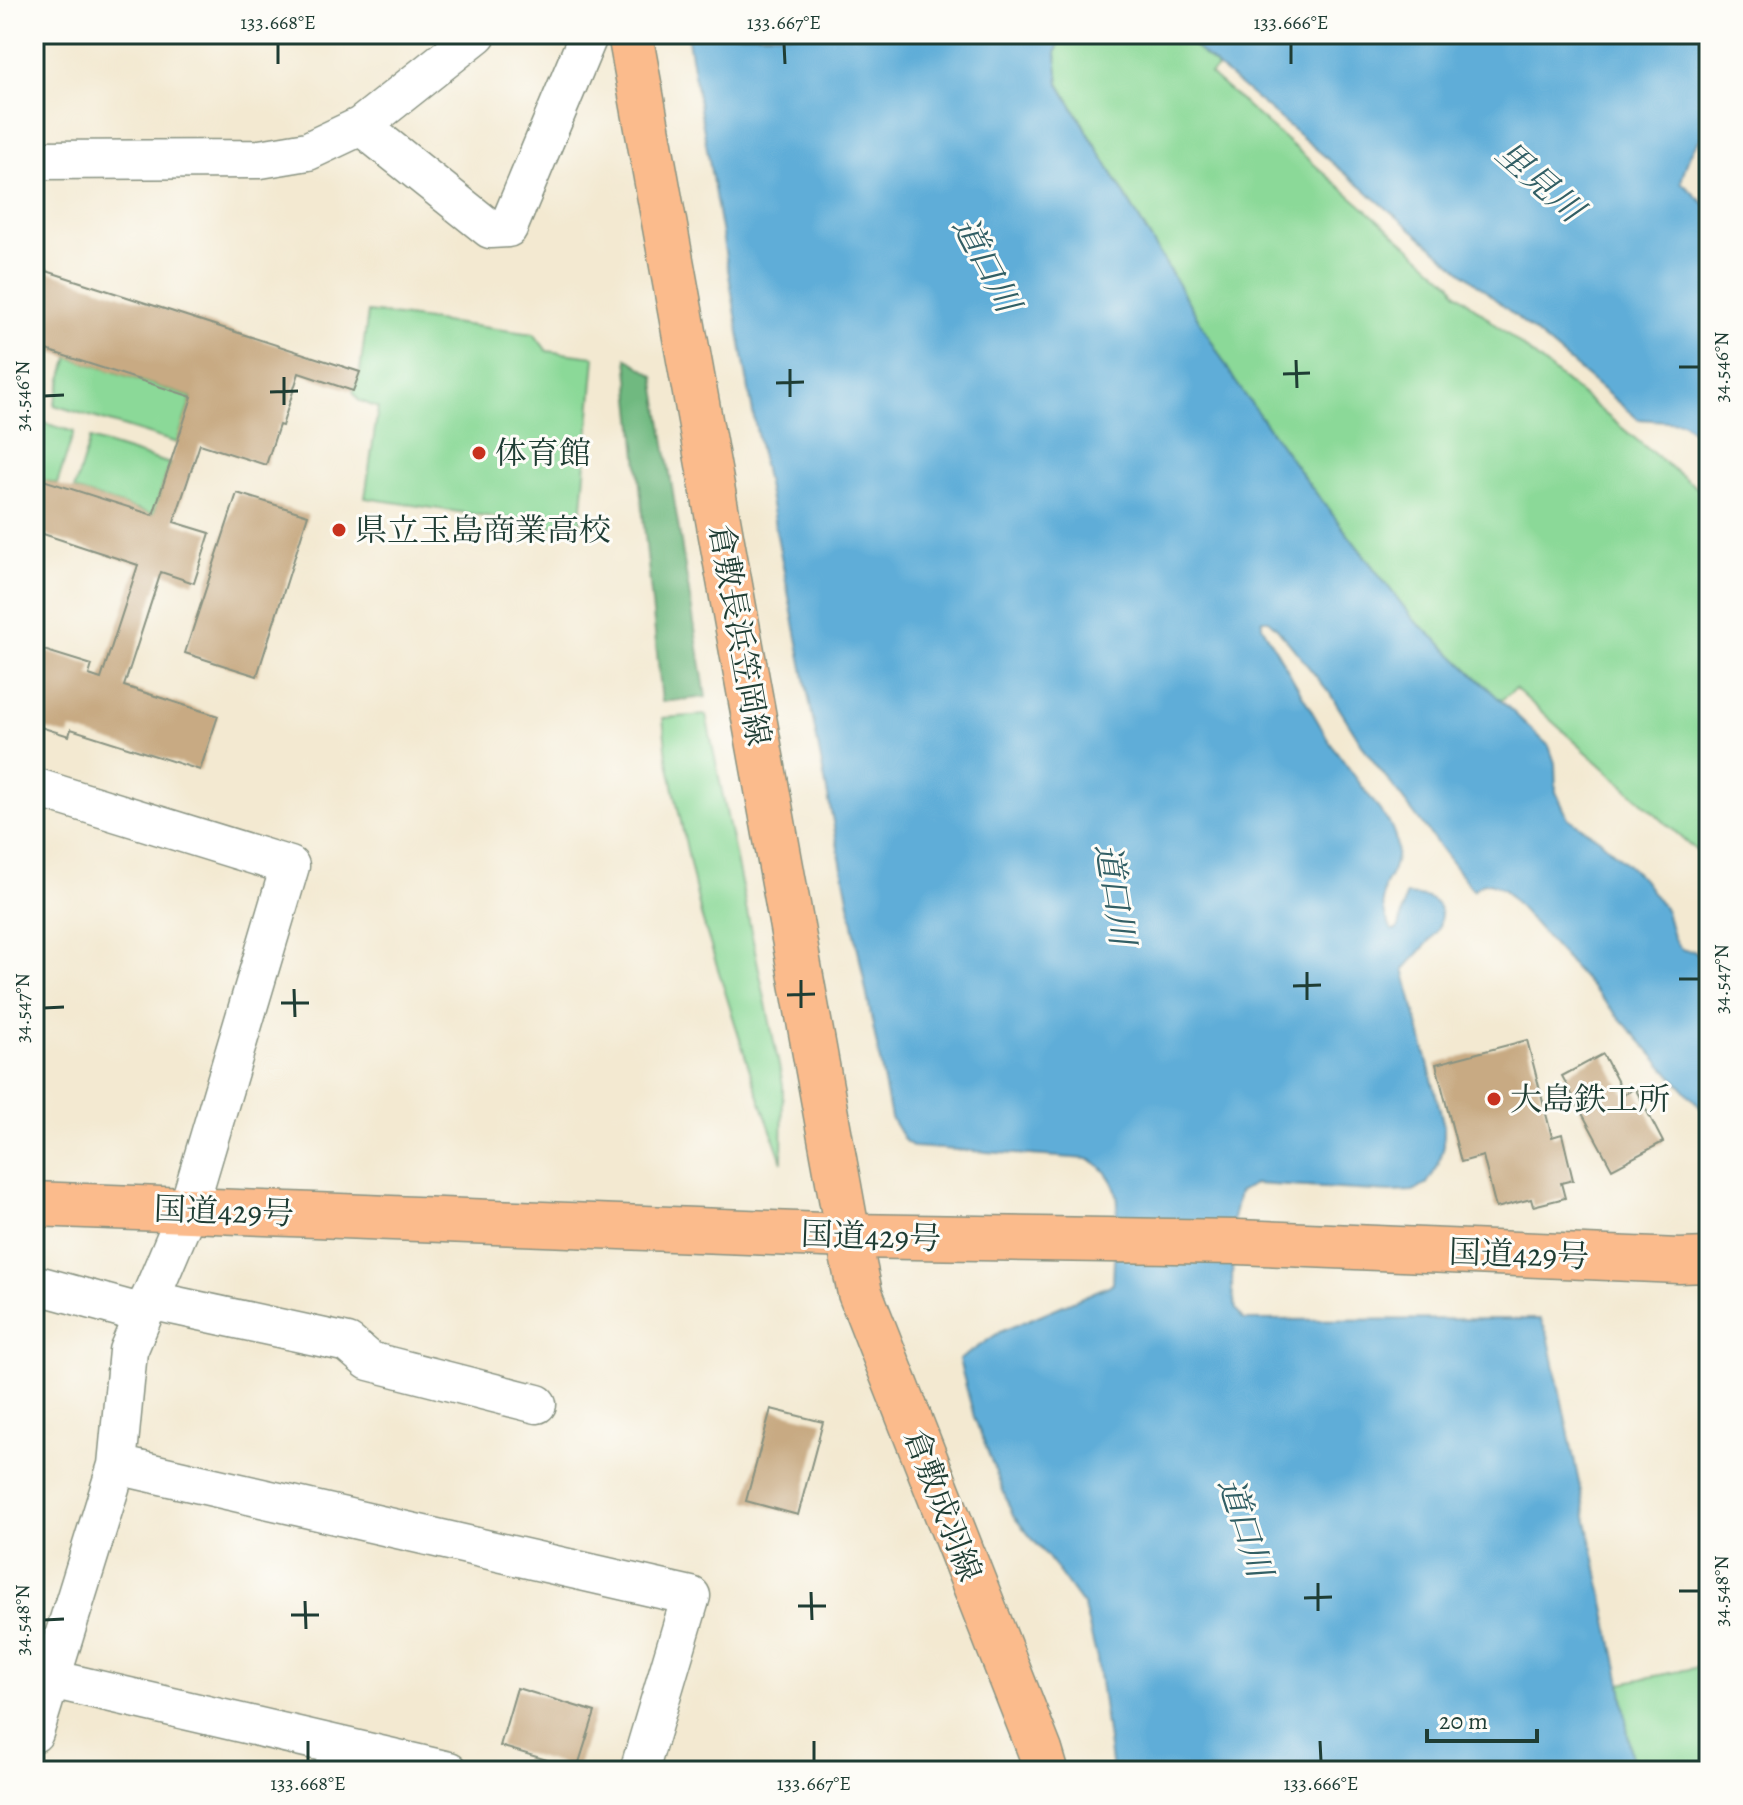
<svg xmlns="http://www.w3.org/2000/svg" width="1743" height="1805" font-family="Alegreya,'Noto Serif JP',serif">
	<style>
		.green { fill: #8bd998; stroke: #558b66; stroke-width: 2 }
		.forest { fill: #70b980; stroke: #487b5a; stroke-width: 2 }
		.water { fill: #5fadd8; stroke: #3f7586; stroke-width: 2 }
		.building { fill: #c8aa83 }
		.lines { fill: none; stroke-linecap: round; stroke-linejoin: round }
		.minor-casing { stroke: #899382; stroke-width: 41 }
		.primary-casing { stroke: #899382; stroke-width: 47 }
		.trunk-casing { stroke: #899382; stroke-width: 47 }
		.minor { stroke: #fff; stroke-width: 38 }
		.primary { stroke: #fbbb8c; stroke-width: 44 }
		.trunk { stroke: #fbbb8c; stroke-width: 44 }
		.ticks { fill: none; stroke: #1f3d34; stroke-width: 3 }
		.poi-dot { fill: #c8321e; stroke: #fdfcf7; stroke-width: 3 }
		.labels { text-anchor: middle; stroke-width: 6; stroke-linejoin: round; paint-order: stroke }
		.poi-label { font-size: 32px; fill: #1f3d34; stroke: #fdfcf7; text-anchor: start }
		.street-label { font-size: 32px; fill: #1f3d34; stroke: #fdfcf7 }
		.water-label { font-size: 34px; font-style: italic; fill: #325f65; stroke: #fdfcf7 }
		.neatline { fill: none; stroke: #1f3d34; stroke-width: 3 }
		.ticks-label { font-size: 20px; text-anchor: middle; fill: #1f3d34 }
	</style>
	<rect width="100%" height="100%" fill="#fdfcf7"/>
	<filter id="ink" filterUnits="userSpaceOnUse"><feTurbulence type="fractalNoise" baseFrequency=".0125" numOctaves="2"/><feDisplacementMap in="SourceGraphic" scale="16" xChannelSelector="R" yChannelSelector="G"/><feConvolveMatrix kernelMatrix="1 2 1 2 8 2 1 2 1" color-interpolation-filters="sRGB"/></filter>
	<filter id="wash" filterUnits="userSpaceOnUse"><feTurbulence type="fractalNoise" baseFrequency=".006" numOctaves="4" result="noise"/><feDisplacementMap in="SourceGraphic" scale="32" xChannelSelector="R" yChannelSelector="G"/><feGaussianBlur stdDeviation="1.8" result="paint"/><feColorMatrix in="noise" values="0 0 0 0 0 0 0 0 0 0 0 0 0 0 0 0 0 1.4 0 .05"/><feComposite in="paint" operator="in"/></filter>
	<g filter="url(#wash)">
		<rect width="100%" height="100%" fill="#f3e9d1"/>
		<path class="green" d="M1061 34H1179L1218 67 1210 74 1452 284 1456 292 1665 463 1709 497V862L1515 688 1501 701 1438 641 1414 620 1305 479 1235 381 1059 83 1056 53Z
			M368 312 534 334 547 351 595 357 580 530 365 498 378 408 358 400 353 391 360 372Z
			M34 346 51 351 35 399H34Z
			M69 357 192 397 177 443 54 405Z
			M34 420 74 432 57 484 34 477Z
			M90 439 170 464 153 515 74 490Z
			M706 715 783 1085 782 1162 750 1071 701 915 667 757 663 718Z
			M1709 1665V1771H1633L1621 1683Z"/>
		<path class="forest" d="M627 358 654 376 706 697 662 702Z"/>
		<path class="water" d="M687 34H1061L1056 53 1059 84 1235 381 1305 479 1414 620 1438 641 1549 746 1555 763 1556 792 1568 818 1599 839 1641 877 1666 911 1673 937 1679 947 1684 950 1694 951 1706 963 1705 976 1709 982V1117L1503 889C1489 882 1485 879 1473 890L1368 754 1329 692 1277 628 1268 620H1262V626L1266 633 1331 744 1389 823C1398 838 1399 854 1392 871 1390 877 1385 882 1384 888 1381 903 1384 917 1392 930H1396L1399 927 1406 895C1421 896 1441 897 1441 916 1440 919 1440 925 1438 929 1431 942 1414 957 1404 969L1444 1126V1146L1438 1166 1426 1185 1413 1191 1390 1192 1254 1184 1239 1192 1233 1219 1232 1290 1236 1309 1244 1320 1540 1319 1548 1335 1621 1683 1633 1771 1112 1770 1097 1659 1084 1607 1047 1556 1013 1516 974 1417 959 1360 1000 1332 1113 1284 1116 1215C1123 1194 1108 1166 1087 1159L914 1147 905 1141 891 1118 753 413Z
			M1179 34H1709V131C1691 145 1687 160 1681 182L1709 208V443L1682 422 1638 419Z"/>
		<g id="blocks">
			<path class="building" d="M34 267 360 372 353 391 299 373 282 426 279 425 266 465 200 444 174 522 210 533 194 583 161 572 124 686 218 716 200 770 71 729 69 736 34 725V647L92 665 89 675 101 679 138 565 34 531V477L153 515 192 397 34 346Z
				M237 493 308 515 257 676 185 653Z
				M1527 1040 1552 1137 1562 1134 1573 1180 1561 1183 1565 1198 1533 1206 1531 1199 1496 1208 1483 1156 1461 1162 1436 1064Z
				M1603 1054 1624 1094 1635 1088 1663 1142 1612 1169 1562 1076Z
				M771 1409 823 1422 798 1515 746 1501Z
				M517 1688 595 1712 577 1769 500 1746Z
				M223 1763 250 1770V1771H221Z"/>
		</g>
	</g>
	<g filter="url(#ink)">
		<use href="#blocks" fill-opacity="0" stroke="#899382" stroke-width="2"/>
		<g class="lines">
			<g class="minor-casing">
				<path id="minor" d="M361 126 490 229 508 228 589 34
					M34 160 260 159 308 151 361 126 477 34
					M34 787 290 866 188 1209 128 1351 117 1465 34 1733
					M34 1284 144 1314
					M149 1300 348 1343 369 1361 537 1404
					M117 1465 691 1596 639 1771
					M51 1679 449 1771"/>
			</g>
			<g class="primary-casing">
				<path id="primary" d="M630 34 848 1236 860 1293 1040 1751 1046 1771"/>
			</g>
			<g class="trunk-casing">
				<path id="trunk" d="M34 1204 848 1236 1238 1242 1679 1261 1709 1260"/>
			</g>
			<use href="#minor" class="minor"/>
			<use href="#primary" class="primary"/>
			<use href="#trunk" class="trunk"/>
		</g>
	</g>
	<path class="ticks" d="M278 44V64M784 44 785 64M1291 44V64M1296 360 1297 388M1679 367H1699M790 369V397M1283 374 1310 373M284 377V405M776 383 804 382M270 392 298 391M44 396 64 395M1307 972V1000M1679 979H1699M801 980V1008M1293 986 1321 985M294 989 295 1017M787 995 815 994M281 1003H309M44 1008 64 1007M1318 1583V1611M1679 1591H1699M811 1592 812 1620M1304 1598 1332 1597M305 1601 306 1629M798 1606H826M291 1615H319M44 1620 64 1619M308 1741V1761M814 1741V1761M1320 1741 1321 1761"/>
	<g class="poi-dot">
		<circle cx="479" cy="453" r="8"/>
		<circle cx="339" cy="530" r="8"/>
		<circle cx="1494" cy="1099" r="8"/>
	</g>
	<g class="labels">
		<g class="poi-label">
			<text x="495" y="464">体育館</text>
			<text x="355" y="541">県立玉島商業高校</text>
			<text x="1510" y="1110">大島鉄工所</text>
		</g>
		<g class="street-label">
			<text transform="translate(740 635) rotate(80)" y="11">倉敷長浜笠岡線</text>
			<text transform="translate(224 1211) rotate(2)" y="11">国道429号</text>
			<text transform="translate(871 1236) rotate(2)" y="11">国道429号</text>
			<text transform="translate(1519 1254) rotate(2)" y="11">国道429号</text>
			<text transform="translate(943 1505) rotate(69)" y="11">倉敷成羽線</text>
		</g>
		<g class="water-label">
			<text transform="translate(1540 181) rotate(41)" y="12">里見川</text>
			<text transform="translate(987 264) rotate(62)" y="12">道口川</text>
			<text transform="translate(1116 894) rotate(81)" y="12">道口川</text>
			<text transform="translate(1246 1527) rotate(72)" y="12">道口川</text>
		</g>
	</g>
	<rect width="1743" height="1805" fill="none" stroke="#fdfcf7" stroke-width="88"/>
	<path d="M1427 1729v12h110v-12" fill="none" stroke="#1f3d34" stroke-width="4"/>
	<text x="1439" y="1729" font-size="24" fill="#1f3d34" stroke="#fdfcf7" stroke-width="6" paint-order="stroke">20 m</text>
	<rect x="44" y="44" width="1655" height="1717" class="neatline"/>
	<g class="ticks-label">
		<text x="278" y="29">133.668°E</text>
		<text x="784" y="29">133.667°E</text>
		<text x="1291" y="29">133.666°E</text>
		<text transform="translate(1721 367) rotate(-90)" y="7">34.546°N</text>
		<text transform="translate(22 396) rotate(-90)" y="7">34.546°N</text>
		<text transform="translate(1721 979) rotate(-90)" y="7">34.547°N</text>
		<text transform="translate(22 1008) rotate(-90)" y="7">34.547°N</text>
		<text transform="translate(1721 1591) rotate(-90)" y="7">34.548°N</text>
		<text transform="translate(22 1620) rotate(-90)" y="7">34.548°N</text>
		<text x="308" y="1790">133.668°E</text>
		<text x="814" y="1790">133.667°E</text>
		<text x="1321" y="1790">133.666°E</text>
	</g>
</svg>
